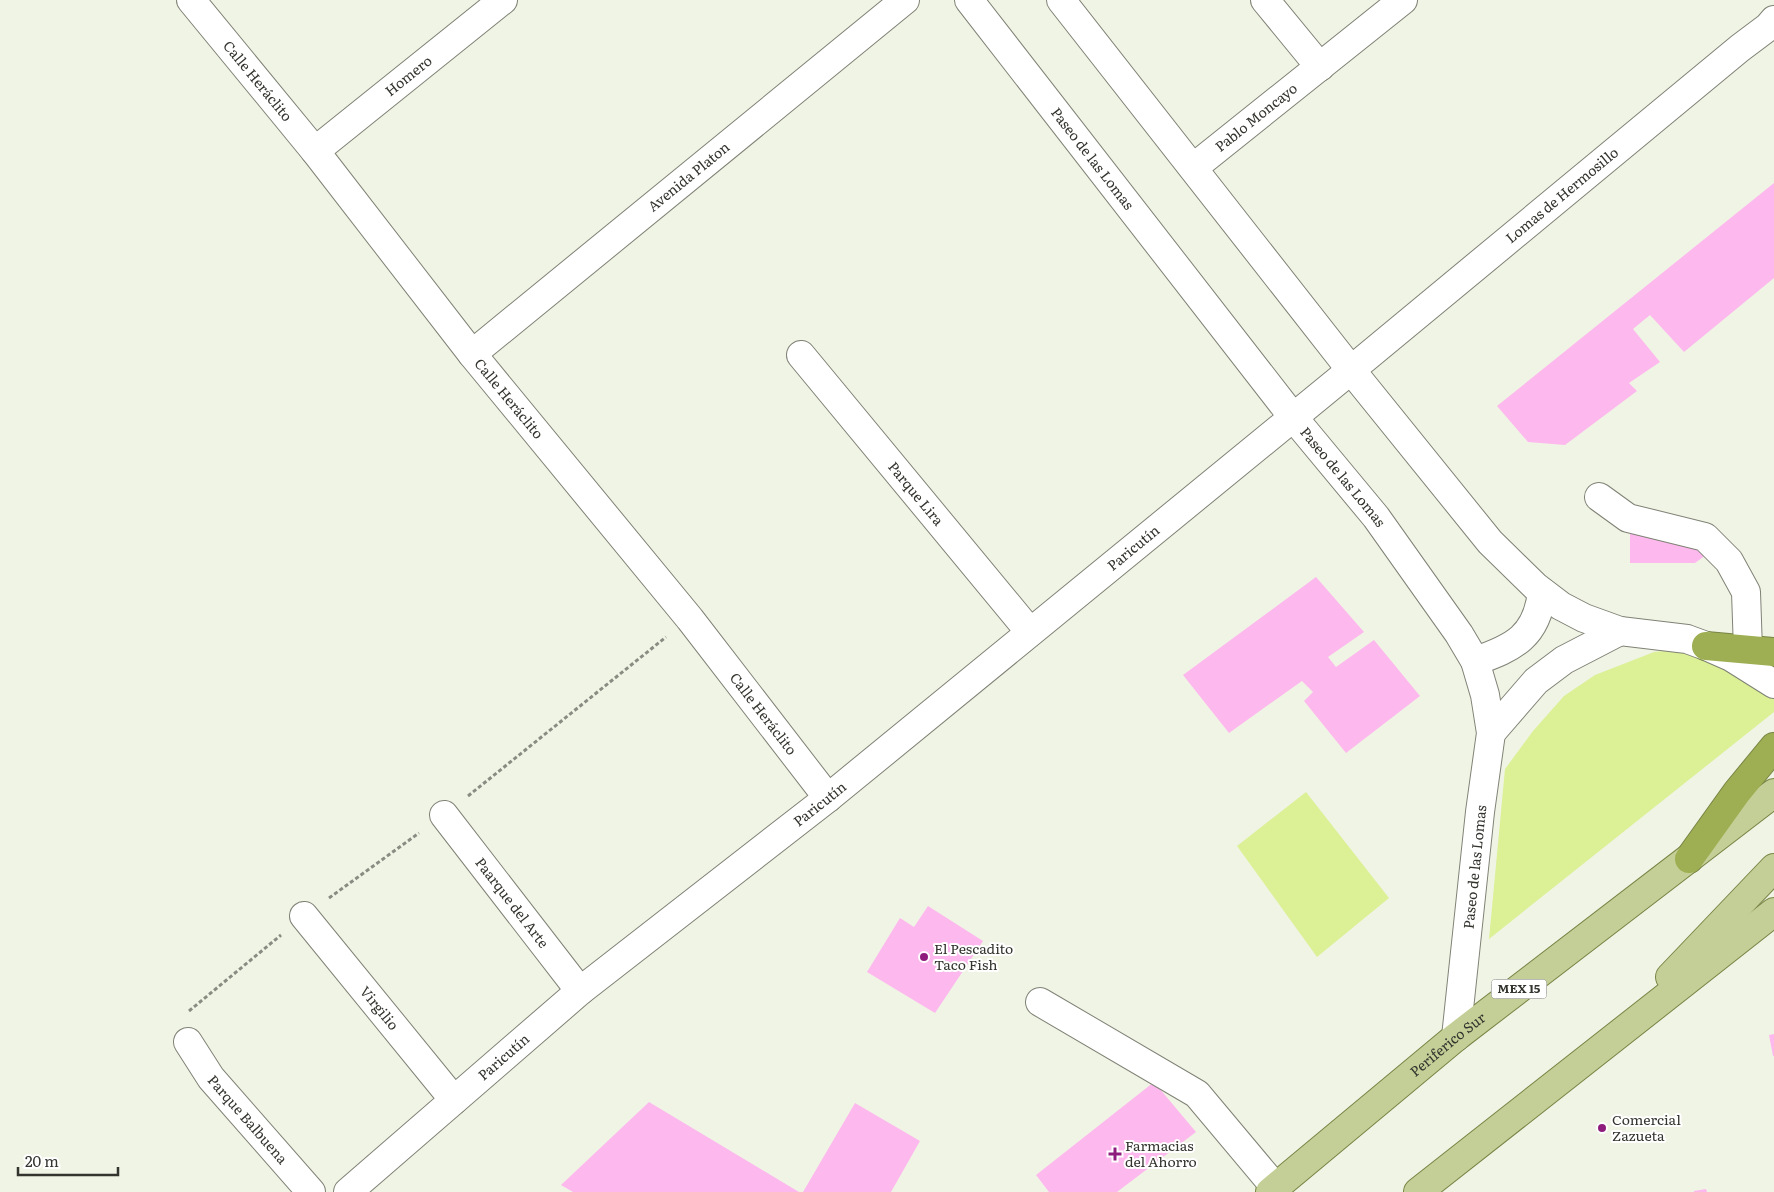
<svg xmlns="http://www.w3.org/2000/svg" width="1774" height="1192" font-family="Literata,serif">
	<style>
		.green { fill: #dcf096 }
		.building { fill: #fdb9ed }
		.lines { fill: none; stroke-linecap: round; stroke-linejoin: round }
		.minor-casing { stroke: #7f8275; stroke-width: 30 }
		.major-casing { stroke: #788445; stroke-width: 30 }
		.highway-casing { stroke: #788445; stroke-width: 30 }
		.path { stroke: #898c82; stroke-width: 3; stroke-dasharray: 4 2.5; stroke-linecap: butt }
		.minor { stroke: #fff; stroke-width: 28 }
		.major { stroke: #c4cf97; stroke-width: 28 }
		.highway { stroke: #9daf52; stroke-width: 28 }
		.poi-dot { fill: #8d1c7d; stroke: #fff; stroke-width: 2 }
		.labels { text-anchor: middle; stroke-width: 4; stroke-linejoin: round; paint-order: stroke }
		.shield { fill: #fff; stroke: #70716d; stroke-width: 1 }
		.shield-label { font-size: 12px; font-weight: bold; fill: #33342e }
		.street-label { font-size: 14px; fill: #33342e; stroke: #fff }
		.poi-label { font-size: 14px; fill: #33342e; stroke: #fff; text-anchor: start }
	</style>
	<rect width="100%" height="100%" fill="#f0f4e5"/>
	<path class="green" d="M1691 648 1774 694V712L1489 939 1505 769 1533 731 1564 696 1595 675 1654 652Z
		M1306 792 1389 898 1317 957 1237 846Z"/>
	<path class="building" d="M1774 183V278L1684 352 1650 315 1633 329 1660 362 1629 383 1637 391 1565 445 1528 442 1497 406Z
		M1630 530 1721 544 1695 563H1630Z
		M1316 577 1364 632 1328 657 1336 667 1374 640 1420 696 1346 753 1304 701 1313 692 1302 681 1229 733 1183 675Z
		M928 906 983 941 935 1013 867 972 900 918 914 927Z
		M1774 1034V1056H1773L1769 1035Z
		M1154 1082 1196 1132 1117 1192H1049L1036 1175Z
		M649 1102 799 1192H573L561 1185Z
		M855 1103 920 1141 891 1192H803Z
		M1706 1189 1707 1192H1694V1191Z"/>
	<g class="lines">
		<g class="minor-casing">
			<g id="minor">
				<path id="s1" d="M191 0 315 151 472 354 690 619 828 798"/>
				<path id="s2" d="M969 0 1293 417 1376 517 1459 634 1475 661 1485 695 1491 733 1480 812 1456 1037"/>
				<path d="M1061 0 1351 370 1490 542 1536 587 1561 606 1584 618 1620 631 1687 639 1706 646 1731 657 1774 684"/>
				<path d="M1265 0 1320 67"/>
				<path id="s3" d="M315 151 503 0"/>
				<path id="s4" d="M1193 168 1403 0"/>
				<path id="s5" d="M472 354 905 0"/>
				<path id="s6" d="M801 355 1030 632"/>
				<path d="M1599 497 1628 518 1705 537 1729 561 1746 592 1748 650"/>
				<path d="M1475 661C1514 648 1537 636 1542 592"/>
				<path d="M1491 733 1536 681 1564 660 1620 631"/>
				<path id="s7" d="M444 815 580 991"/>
				<path id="s8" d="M304 916 454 1100"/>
				<path d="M1040 1002 1197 1094 1275 1187"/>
				<path id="s9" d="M188 1042 211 1078 311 1192"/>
				<path id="s10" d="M348 1192 580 991 828 798 1351 370 1740 48 1768 27 1774 20"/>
			</g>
		</g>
		<g class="major-casing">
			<g id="major">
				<path d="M1670 977 1774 868"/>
				<path id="s11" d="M1270 1192 1456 1037 1774 793"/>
				<path d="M1418 1192 1774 912"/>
			</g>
		</g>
		<g class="highway-casing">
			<path id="highway" d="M1706 646 1774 652
				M1689 859 1737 792 1774 747"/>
		</g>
		<path class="path" d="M468 796 666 637
			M329 898 419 833
			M189 1011 281 935"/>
		<use href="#minor" class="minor"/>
		<use href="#major" class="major"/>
		<use href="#highway" class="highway"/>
	</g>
	<g class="poi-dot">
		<circle cx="924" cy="957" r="5"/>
		<circle cx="1602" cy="1128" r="5"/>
		<path d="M1112.5 1146.5h5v5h5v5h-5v5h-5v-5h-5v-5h5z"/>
	</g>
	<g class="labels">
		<rect class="shield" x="1491.5" y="979.5" width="55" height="19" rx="4"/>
		<g class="shield-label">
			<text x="1519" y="993">MEX 15</text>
		</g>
		<g class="street-label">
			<text dy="5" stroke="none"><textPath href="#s3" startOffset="120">Homero</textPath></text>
			<text dy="5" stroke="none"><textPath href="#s1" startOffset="105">Calle Heráclito</textPath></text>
			<text dy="5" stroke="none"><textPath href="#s4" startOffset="81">Pablo Moncayo</textPath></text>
			<text dy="5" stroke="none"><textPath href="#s2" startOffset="201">Paseo de las Lomas</textPath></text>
			<text dy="5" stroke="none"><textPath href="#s5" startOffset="280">Avenida Platon</textPath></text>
			<text dy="5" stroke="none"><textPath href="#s10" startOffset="1571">Lomas de Hermosillo</textPath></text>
			<text dy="5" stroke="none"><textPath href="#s1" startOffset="510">Calle Heráclito</textPath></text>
			<text dy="5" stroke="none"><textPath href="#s2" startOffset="606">Paseo de las Lomas</textPath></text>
			<text dy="5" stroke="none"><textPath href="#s6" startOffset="180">Parque Lira</textPath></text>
			<text dy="5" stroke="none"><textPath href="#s10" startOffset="1016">Paricutín</textPath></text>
			<text dy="5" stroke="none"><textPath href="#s1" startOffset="915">Calle Heráclito</textPath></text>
			<text dy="5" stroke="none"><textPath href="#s10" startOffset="611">Paricutín</textPath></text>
			<text transform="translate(1475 867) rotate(-84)" y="5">Paseo de las Lomas</text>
			<text dy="5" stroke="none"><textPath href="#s7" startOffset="111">Paarque del Arte</textPath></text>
			<text dy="5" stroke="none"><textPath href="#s8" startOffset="119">Virgilio</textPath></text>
			<text dy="5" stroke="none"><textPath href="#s11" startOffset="231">Periferico Sur</textPath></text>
			<text dy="5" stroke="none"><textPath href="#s10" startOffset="206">Paricutín</textPath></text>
			<text dy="5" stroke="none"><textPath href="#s9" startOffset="98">Parque Balbuena</textPath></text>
		</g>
		<g class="poi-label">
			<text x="934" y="954">El Pescadito<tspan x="934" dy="16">Taco Fish</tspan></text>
			<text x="1612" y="1125">Comercial<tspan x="1612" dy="16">Zazueta</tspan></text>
			<text x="1125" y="1151">Farmacias<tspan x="1125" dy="16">del Ahorro</tspan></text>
		</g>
	</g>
	<path d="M18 1167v8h100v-8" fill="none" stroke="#33342e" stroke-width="2.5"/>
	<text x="25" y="1167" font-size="15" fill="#33342e" stroke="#ffffff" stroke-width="4" paint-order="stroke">20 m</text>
</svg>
